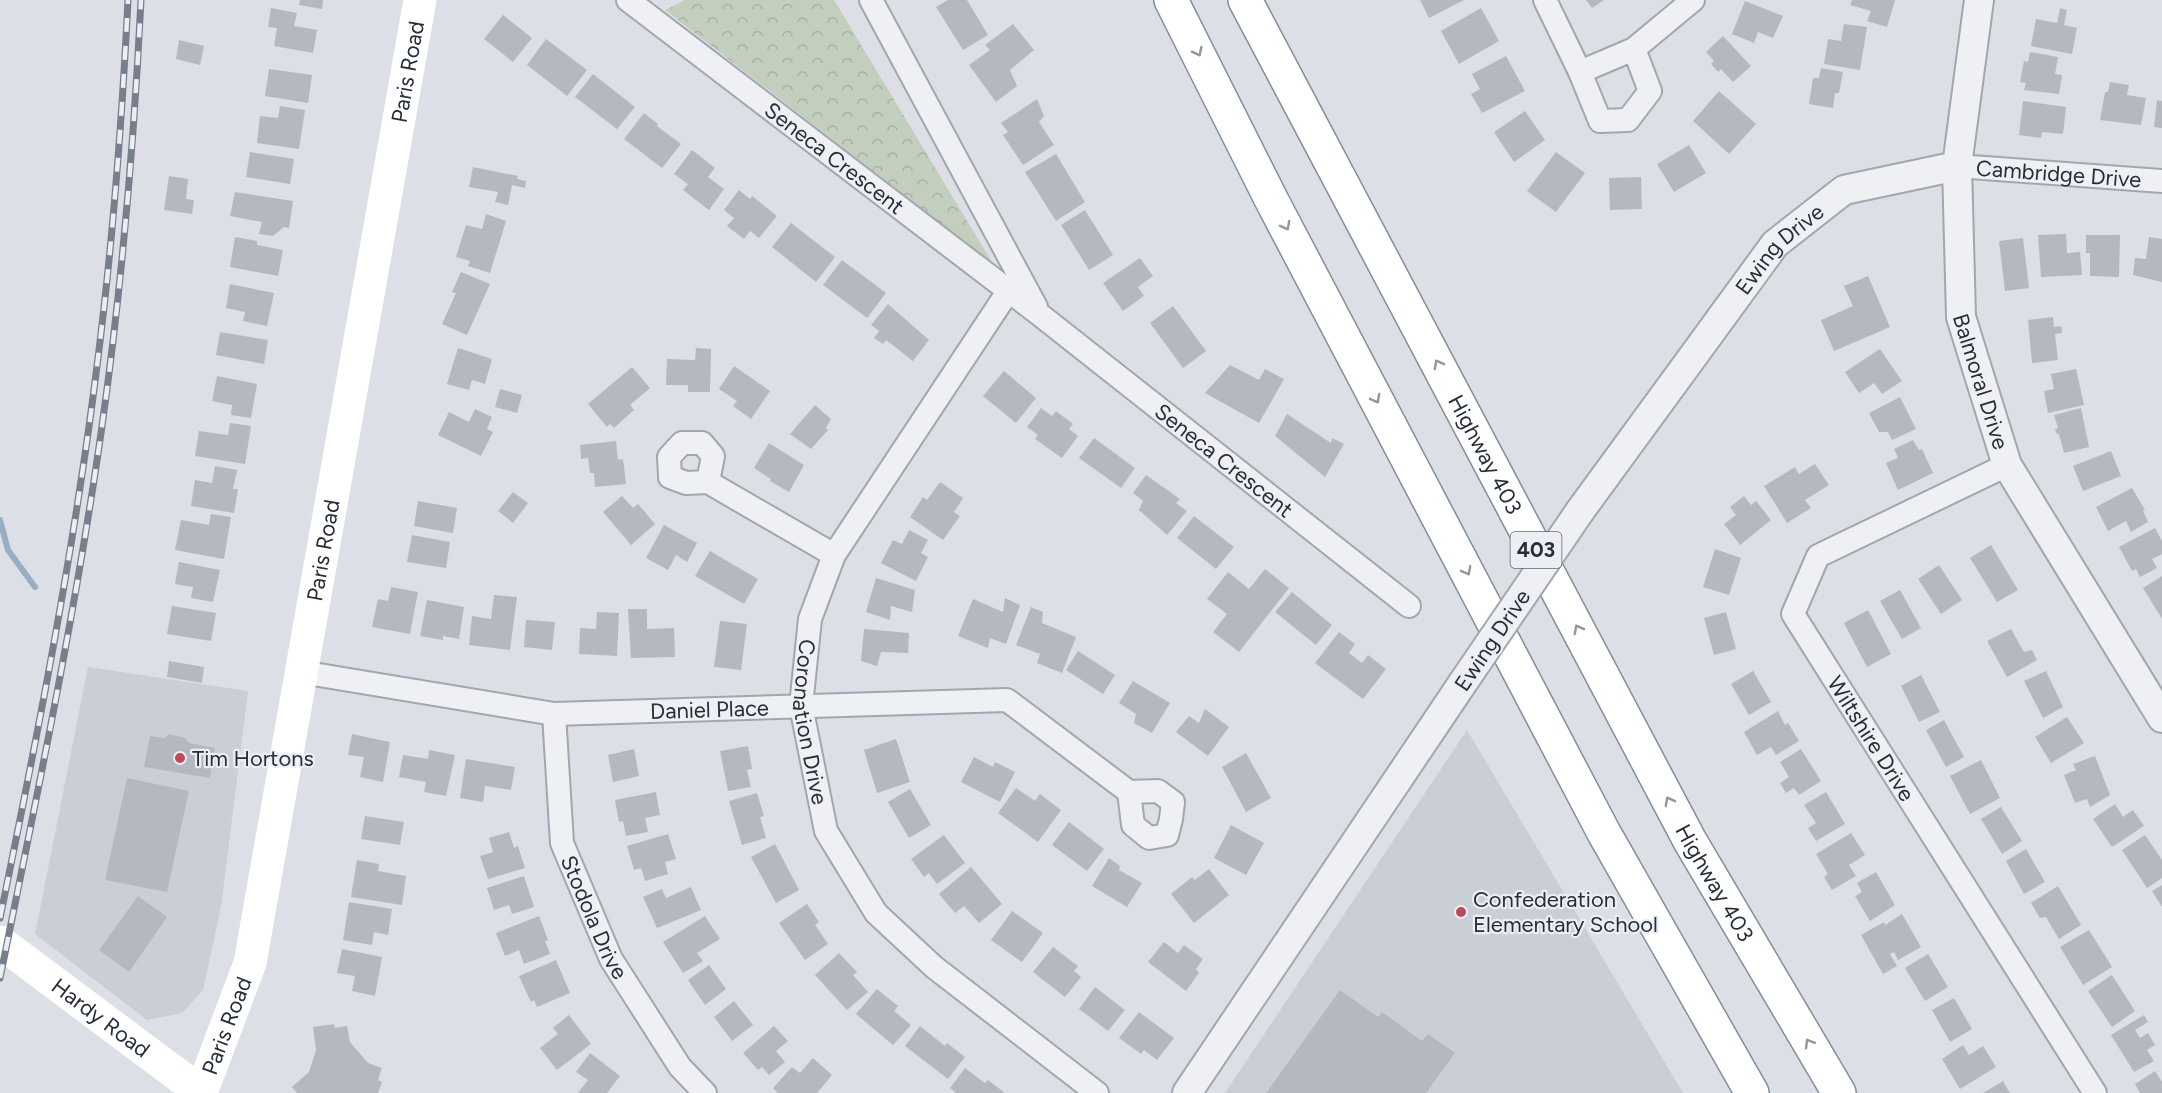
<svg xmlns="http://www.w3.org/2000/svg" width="2162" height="1093" font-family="Figtree,sans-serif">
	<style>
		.built { fill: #cacfd6 }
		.forest { fill: url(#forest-crowns) }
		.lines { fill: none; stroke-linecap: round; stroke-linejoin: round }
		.stream { stroke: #99adc3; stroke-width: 6 }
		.building { fill: #b4b9c1 }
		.minor-casing { stroke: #a2a6ae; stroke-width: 26 }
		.tertiary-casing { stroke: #a2a6ae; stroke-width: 32 }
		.motorway-casing { stroke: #858d9a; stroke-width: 36 }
		.minor { stroke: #eef0f4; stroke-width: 22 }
		.tertiary { stroke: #eef0f4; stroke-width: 28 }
		.secondary { stroke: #fff; stroke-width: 33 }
		.motorway { stroke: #fff; stroke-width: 33 }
		.rail-casing { stroke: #777f8d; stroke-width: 7 }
		.rail { stroke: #ebeef3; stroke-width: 4.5; stroke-dasharray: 14; stroke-linecap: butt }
		.tertiary-bridge-casing { stroke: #a2a6ae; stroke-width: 32; stroke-linecap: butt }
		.tertiary-bridge { stroke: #eef0f4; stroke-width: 28 }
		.oneway { stroke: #93969c }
		.poi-dot { fill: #c2495a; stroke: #ebeef3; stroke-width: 2 }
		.labels { text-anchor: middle; stroke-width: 4.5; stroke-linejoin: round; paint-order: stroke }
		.shield { fill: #ebeef3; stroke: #626872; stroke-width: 1.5 }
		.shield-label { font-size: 21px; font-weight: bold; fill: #272e3a }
		.street-label { font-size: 22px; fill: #272e3a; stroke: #ebeef3 }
		.poi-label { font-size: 22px; fill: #272e3a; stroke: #ebeef3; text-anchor: start }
	</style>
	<defs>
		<pattern id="forest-crowns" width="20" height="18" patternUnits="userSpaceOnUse" patternTransform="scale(1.5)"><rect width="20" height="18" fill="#c2cebe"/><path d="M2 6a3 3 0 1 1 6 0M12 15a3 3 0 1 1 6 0" fill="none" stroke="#a7b1a4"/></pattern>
	</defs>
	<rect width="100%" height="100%" fill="#dcdfe5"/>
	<path class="built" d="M88 667 248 691 221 907 203 990 182 1013 147 1020 35 934Z
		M1467 730 1683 1093H1225Z"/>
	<path class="forest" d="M685 0H834L993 264 665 10Z"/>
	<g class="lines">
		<path class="stream" d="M0 520 8 550 35 587"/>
	</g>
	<path class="building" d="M300 0H323L322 9 299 5Z
		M948 0H967L988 35 963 50 936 7Z
		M1420 0H1464L1429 18Z
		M1586 0H1604L1592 8Z
		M1852 0H1895L1887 27 1867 21 1871 11 1850 5Z
		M1745 1 1783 16 1773 38 1758 32 1754 43 1732 34Z
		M271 8 297 13 294 26 317 30 313 53 274 46 277 28 268 27Z
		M1481 8 1499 41 1459 64 1441 31Z
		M2060 8 2067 10 2064 25 2077 28 2072 54 2031 46 2036 19 2057 23Z
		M503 15 532 38 513 62 484 39Z
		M1013 24 1034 50 1010 70 1017 86 996 102 969 65 990 50 985 45Z
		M1844 24 1867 27 1860 70 1824 64 1828 39 1841 41Z
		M1723 36 1751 66 1733 82 1721 69 1718 72 1711 64 1714 61 1706 52Z
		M546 39 587 70 567 96 527 65Z
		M179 40 204 46 200 65 176 59Z
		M2030 52 2058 57 2055 74 2062 75 2059 94 2024 90 2026 83 2020 82 2024 61 2028 62Z
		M1506 56 1525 91 1482 113 1471 94 1480 89 1472 74Z
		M1821 68 1843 72 1839 93H1835L1833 108 1809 104 1813 78H1819Z
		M269 69 312 75 308 103 265 96Z
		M593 74 635 107 617 129 575 97Z
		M2110 82 2129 85 2127 95 2146 98 2141 125 2100 120 2105 92H2108Z
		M1719 91 1756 124 1729 154 1693 121Z
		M1037 99 1044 116 1039 122 1054 145 1023 165 1003 135 1008 132 1001 123Z
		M2157 100 2162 101V128L2154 127Z
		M2023 101 2066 107 2063 134 2042 132 2041 138 2019 135Z
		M280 106 305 110 299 149 257 143 260 116 278 118Z
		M1525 111 1545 140 1514 162 1494 132Z
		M644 113 658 124 657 126 681 144 662 168 624 139Z
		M1689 145 1706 173 1674 192 1657 164Z
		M692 150 715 168 708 177 724 189 709 210 683 190 688 184 674 174Z
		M250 152 294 159 290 184 246 177Z
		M1556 152 1585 173 1556 212 1527 191Z
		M1056 154 1085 202 1056 221 1025 172Z
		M473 167 518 176 517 179 526 181 525 188 512 185 508 205 495 202 498 192 469 187Z
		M169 176 188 179 186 199 194 200 192 214 164 210Z
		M1641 177 1642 209 1610 210 1609 178Z
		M739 190 750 199 752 196 777 216 759 238 750 231 744 239 727 226 734 218 724 210Z
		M235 192 293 201 289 228 284 227 273 236 259 234 262 222 230 216Z
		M1085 210 1113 255 1089 270 1061 225Z
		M486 214 506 221 490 273 468 266 470 261 456 257 466 225 482 229Z
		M791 223 835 257 816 282 772 247Z
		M2066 234 2067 253 2080 252 2082 275 2041 277 2038 235Z
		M2086 235H2120L2119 277 2090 276V253H2086Z
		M235 237 257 241V245L283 250 278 276 230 267Z
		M2149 237 2162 239V282L2133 275 2135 258 2146 259Z
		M2023 238 2029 288 2005 291 1999 241Z
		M1140 258 1153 276 1138 287 1144 296 1123 311 1103 283Z
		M842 260 886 293 867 318 823 285Z
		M461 272 490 284 467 335 442 324 456 293 452 292Z
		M1868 276 1890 327 1834 351 1821 320 1853 306 1844 286Z
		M230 284 274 293 267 326 243 321 245 312 226 308Z
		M888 304 929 340 913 361 886 340 883 344 874 338 879 331 871 325Z
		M1173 306 1206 351 1183 368 1150 323Z
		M2053 317 2054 327 2061 326 2062 333 2055 334 2058 360 2032 363 2028 320Z
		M220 332 268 340 264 364 216 355Z
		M458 348 492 359 485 384 472 380 469 390 447 384Z
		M696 348 711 349 710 392H688V385H666L667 359 695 360Z
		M1880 349 1902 381 1882 394 1874 383 1859 393 1845 372Z
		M1230 365 1259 380 1265 369 1284 379 1259 423 1205 393Z
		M734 366 770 391 751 419 733 406 737 401 719 389Z
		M632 367 650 388 630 405 634 410 614 428 610 424 607 427 588 404Z
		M2076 369 2084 405 2048 413 2044 391 2054 389 2051 374Z
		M1004 371 1036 398 1016 423 983 396Z
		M217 376 257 384 251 418 231 415 232 405 212 401Z
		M500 389 522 395 517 413 495 407Z
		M1900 397 1916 429 1892 440 1888 432H1879L1869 413Z
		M815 405 831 419 826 428 828 430 811 449 790 434Z
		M1041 408 1052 416 1056 411 1073 424 1069 429 1078 436 1062 458 1035 439 1038 435 1027 427Z
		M2081 408 2089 447 2064 453 2059 434H2057L2055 429 2058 428 2054 415Z
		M475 409 492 417 487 429 493 432 481 456 438 435 449 412 469 422Z
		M1287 414 1331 443 1332 438 1344 444 1325 477 1275 436Z
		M230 423 251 426 245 464 195 456 199 431 228 435Z
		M1094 438 1135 468 1121 488 1079 458Z
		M1913 440 1919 450 1922 449 1933 473 1898 490 1886 463 1898 458 1894 449Z
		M616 441 618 460 623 459 626 484 595 487 594 473H590L588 458 581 459 580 445Z
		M769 443 804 465 789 492 770 481 771 479 754 468Z
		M2111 451 2121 476 2083 491 2073 466Z
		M1815 464 1829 485 1805 500 1811 508 1787 523 1764 486 1795 467 1799 474Z
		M215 466 237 470 233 489H238L234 513 191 506 195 480 212 483Z
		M1146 475 1180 499 1176 503 1187 511 1167 535 1139 510 1143 501 1133 493Z
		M940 482 963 498 954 512 960 516 943 540 910 517 923 497 927 500Z
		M2132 488 2145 510 2143 511 2148 522 2131 532 2126 521 2108 531 2096 507Z
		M513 492 528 503 513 523 498 511Z
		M622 496 633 508 638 504 655 524 631 545 603 512Z
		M1744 496 1751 505 1756 501 1771 520 1740 545 1724 524 1736 515 1730 507Z
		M418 501 457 508 453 533 414 526Z
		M211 514 231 517 224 559 175 550 181 520 209 525Z
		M1194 516 1234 547 1216 569 1177 538Z
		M664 525 697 543 687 562 676 555 668 570 646 558Z
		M2155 528 2162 541V554L2152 559 2157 568 2140 577 2136 569 2132 571 2119 547Z
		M909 530 928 540 921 553 928 557 916 581 881 563 893 540 902 544Z
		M412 535 450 542 446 568 407 562Z
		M1991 545 2018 590 1997 602 1970 558Z
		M1715 549 1741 558 1729 595 1703 587Z
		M710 551 758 579 744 604 695 576Z
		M179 562 220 570 213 602 191 598 193 587 175 584Z
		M1939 565 1962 600 1941 614 1918 579Z
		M1265 569 1289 588 1239 652 1213 632 1227 614 1207 599 1228 572 1249 589Z
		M2162 576V619L2143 588Z
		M876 578 915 590 912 612 891 606 890 620 866 612Z
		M391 587 418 592 410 634 372 627 378 599 388 601Z
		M1900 590 1921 628 1902 639 1880 601Z
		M1292 592 1332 625 1316 645 1275 612Z
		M494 595 517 597 510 650 469 645 472 616 491 619Z
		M1005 598 1020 605 1006 644 990 638 988 648 958 636 973 599 1003 612Z
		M427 600 464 607 459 639 443 636V640L420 636Z
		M172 606 216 613 211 641 167 634Z
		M1031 607 1043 612 1042 623 1076 637 1062 673 1037 663 1040 654 1016 645Z
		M628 609H647V629L674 628 675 657 631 658Z
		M1868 610 1891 654 1867 667 1844 623Z
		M597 612 619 613 617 656 579 654 580 628 596 629Z
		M1726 612 1736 649 1714 655 1704 618Z
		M526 620 555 622 552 650 524 647Z
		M720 621 747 624 741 670 714 667Z
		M864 629 909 633 908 653 881 652 877 666 861 661Z
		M2011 629 2024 652 2032 650 2037 660 2007 677 1987 641Z
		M1339 632 1355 644 1349 653 1362 663 1368 655 1386 669 1363 699 1315 663Z
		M1078 651 1115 675 1103 694 1066 670Z
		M169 661 204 667 202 683 167 677Z
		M1753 671 1771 702 1749 715 1731 684Z
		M2046 671 2063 707 2043 718 2024 681Z
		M1921 675 1940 712 1919 722 1901 686Z
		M1133 681 1170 703 1152 733 1134 723 1136 714 1119 703Z
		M1205 709 1229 727 1208 756 1176 732 1189 716 1199 723Z
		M1778 711 1785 725 1788 723 1799 741 1776 755 1771 747 1757 755 1744 732Z
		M2067 717 2084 743 2051 763 2035 737Z
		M1944 720 1964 757 1946 767 1926 730Z
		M169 734 185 738 189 743 215 748 210 778 144 767 150 736 164 738Z
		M352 734 390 742 383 782 360 777 364 757 348 755Z
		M896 739 910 782 877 793 864 750Z
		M748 746 752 769 747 770 751 787 728 791 720 751Z
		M634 749 639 776 613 782 608 755Z
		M1801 749 1821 781 1799 795 1794 788 1786 793 1780 783 1789 777 1780 762Z
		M429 750 455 755 446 796 424 792 426 782 399 777 403 755 428 759Z
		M1246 753 1271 798 1246 812 1222 767Z
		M2095 756 2110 795 2090 807 2087 799 2075 803 2064 775 2076 770 2073 764Z
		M974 757 993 767 995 762 1015 772 1000 802 961 782Z
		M466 759 515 767 511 790 485 786 483 802 460 798Z
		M1981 760 2000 798 1970 814 1950 776Z
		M127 778 189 791 167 892 105 880Z
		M1016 788 1035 801 1040 794 1061 810 1038 842 998 813Z
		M910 789 931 825 909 838 888 802Z
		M656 792 660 815 645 818 648 832 626 836 623 821 619 822 615 800Z
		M1826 792 1845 824 1816 841 1808 828 1816 823 1804 805Z
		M757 793 764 816 760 817 766 838 742 845 729 801Z
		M2115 804 2123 817 2133 810 2144 826 2112 847 2093 819Z
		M2001 807 2022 841 2002 854 1981 819Z
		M365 816 404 822 400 845 361 839Z
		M1069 822 1104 849 1087 871 1052 845Z
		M1231 825 1264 843 1246 875 1214 858Z
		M509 832 514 848 518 846 525 868 488 879 480 856 493 852 489 838Z
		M1851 833 1865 855 1849 865 1856 876 1832 890 1824 877 1828 874 1816 854Z
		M668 834 676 859 665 862 668 874 645 881 641 868 634 870 627 846Z
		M944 835 965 863 937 884 929 873 924 877 911 859Z
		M2145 835 2162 860V878L2147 888 2122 850Z
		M775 844 799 890 776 903 751 857Z
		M2026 849 2045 882 2024 894 2006 861Z
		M1109 858 1120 866 1119 870 1142 883 1127 907 1092 886Z
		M357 860 379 864 378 871 406 876 402 905 351 897Z
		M971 867 1002 904 979 923 964 906 955 913 939 894Z
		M1209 869 1229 895 1194 923 1171 894 1192 877 1195 880Z
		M1876 872 1895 905 1870 921 1855 896 1862 892 1857 883Z
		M524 876 534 907 512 914 509 905 494 910 487 888Z
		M2162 885V907L2152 891Z
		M2058 886 2081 925 2059 939 2046 917 2040 918 2031 903Z
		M691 887 701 910 657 928 643 897 662 889 666 898Z
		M138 896 167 917 129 972 99 950Z
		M349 902 392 909 388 935 374 932 372 945 343 940Z
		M807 904 819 922 815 925 828 944 805 960 779 923Z
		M1012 911 1043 933 1022 962 991 940Z
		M1902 914 1921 947 1898 960 1894 952 1890 954 1897 966 1883 974 1861 935 1884 922 1885 925Z
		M539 916 548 940 545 941 550 954 524 964 519 950 505 956 496 933Z
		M705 916 720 939 697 953 703 961 683 973 663 942Z
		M2089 930 2112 967 2083 985 2060 947Z
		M1164 942 1178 953 1184 945 1203 959 1196 969 1199 973 1186 991 1148 962Z
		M1053 947 1078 966 1074 971 1081 977 1065 997 1033 972Z
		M342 949 382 957 375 996 352 991 355 976 337 973Z
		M839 953 857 972 853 975 868 992 847 1010 815 975Z
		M1928 954 1948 987 1925 1001 1905 968Z
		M556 960 570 993 537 1007 534 1000 531 1002 519 976Z
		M709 965 726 989 705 1005 688 980Z
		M2112 975 2135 1011 2112 1027 2088 991Z
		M1095 987 1125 1010 1108 1031 1079 1009Z
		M877 989 898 1006 894 1011 911 1025 893 1045 856 1014Z
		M1340 990 1378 1017 1382 1012 1422 1041 1428 1034 1455 1053 1426 1093H1266Z
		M1954 998 1972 1029 1950 1042 1932 1010Z
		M734 1001 753 1025 732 1041 714 1017Z
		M1139 1012 1174 1038 1157 1060 1144 1050 1141 1054 1119 1038Z
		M569 1015 591 1044 557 1070 540 1048 558 1034 553 1028Z
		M2144 1015 2148 1022 2135 1030 2140 1038 2148 1033 2155 1045 2147 1050 2154 1061 2134 1072 2111 1035Z
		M334 1024 335 1028 347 1026 350 1042 368 1063 382 1068 378 1080 382 1082 378 1093H297L292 1087 309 1072 316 1050 313 1027Z
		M774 1026 788 1041 776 1051 785 1062 769 1075 762 1067 758 1070 743 1053Z
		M920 1026 945 1046 947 1043 965 1057 948 1079 905 1046Z
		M1963 1045 1969 1055 1983 1046 1996 1067 1960 1089 1942 1059Z
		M590 1053 620 1076 607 1093H578L588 1080 576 1072Z
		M813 1058 832 1075 817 1093H778L773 1088 792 1067 800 1073Z
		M965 1068 985 1083 988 1080 1005 1093H956L950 1088Z
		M2155 1071 2162 1082V1093H2140L2135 1084Z
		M2003 1081 2010 1093H1983Z"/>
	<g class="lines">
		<g class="minor-casing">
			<g id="minor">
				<path id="s1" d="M628 0 1039 314 1409 606"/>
				<path d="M871 0 1036 307"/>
				<path d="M1545 0 1580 72 1600 121 1628 120 1650 91 1634 49"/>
				<path d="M1580 72 1634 49 1693 0"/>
				<path id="s2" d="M1957 166 2162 181"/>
				<path id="s3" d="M1009 290 834 555 810 619 801 706 826 831 876 913 934 967 1097 1093"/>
				<path id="s4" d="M2007 465 1818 556 1793 614 2095 1093"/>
				<path d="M708 482 713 456 702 443H682L669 457 670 477 686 483 708 482 834 555"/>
				<path id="s5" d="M301 672 554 714 1007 700 1129 792 1158 791 1173 802 1171 819 1167 835 1149 838 1133 825 1129 792"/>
				<path id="s6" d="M554 714 562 843 611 959 680 1067 705 1093"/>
			</g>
		</g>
		<g class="tertiary-casing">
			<g id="tertiary">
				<path id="s7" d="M1979 0 1957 166 1961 317 2007 465 2162 718"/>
				<path id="s8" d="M1580 511 1775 244 1844 190 1957 166"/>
				<path d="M1187 1093 1462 684"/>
			</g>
		</g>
		<g class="motorway-casing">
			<g id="motorway">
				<path d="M1171 0 1272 201 1604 833 1752 1093"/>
				<path id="s11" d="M1245 0 1690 841 1839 1093"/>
			</g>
		</g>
		<use href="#minor" class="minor"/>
		<use href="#tertiary" class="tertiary"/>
		<g class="secondary">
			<path id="s9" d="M0 942 202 1093"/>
			<path id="s10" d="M201 1093 250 963 420 0"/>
		</g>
		<use href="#motorway" class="motorway"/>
		<g class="rail-casing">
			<path id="rail" d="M0 918C38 733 75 546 98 358 113 239 122 120 128 0
				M0 978C37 795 76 611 102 426 122 284 134 142 141 0"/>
		</g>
		<use href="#rail" class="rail"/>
		<g class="tertiary-bridge-casing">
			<path id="tertiary-bridge" d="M1462 684 1580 511"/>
		</g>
		<use href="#tertiary-bridge" class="tertiary-bridge"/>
	</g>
	<defs><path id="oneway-chevron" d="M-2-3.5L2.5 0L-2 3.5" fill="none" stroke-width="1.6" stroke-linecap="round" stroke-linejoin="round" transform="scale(1.5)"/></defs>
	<g class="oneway">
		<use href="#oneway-chevron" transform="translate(1198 52) rotate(63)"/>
		<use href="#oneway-chevron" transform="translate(1286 226) rotate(62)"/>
		<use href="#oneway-chevron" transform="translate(1438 364) rotate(-118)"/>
		<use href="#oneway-chevron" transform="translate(1376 399) rotate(62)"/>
		<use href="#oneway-chevron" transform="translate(1467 571) rotate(62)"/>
		<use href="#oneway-chevron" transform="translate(1578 629) rotate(-118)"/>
		<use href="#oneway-chevron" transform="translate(1669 801) rotate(-118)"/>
		<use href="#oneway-chevron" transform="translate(1809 1043) rotate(-121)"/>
	</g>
	<g class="poi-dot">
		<circle cx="180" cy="758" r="6"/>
		<circle cx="1461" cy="912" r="6"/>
	</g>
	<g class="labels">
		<rect class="shield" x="1510.5" y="532" width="51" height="36" rx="4.5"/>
		<g class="shield-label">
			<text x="1536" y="557">403</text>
		</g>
		<g class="street-label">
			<text dy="8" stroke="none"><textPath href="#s10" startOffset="1044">Paris Road</textPath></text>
			<text dy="8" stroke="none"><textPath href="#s1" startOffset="260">Seneca Crescent</textPath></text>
			<text dy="8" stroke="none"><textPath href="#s2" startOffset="102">Cambridge Drive</textPath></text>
			<text dy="8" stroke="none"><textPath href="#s8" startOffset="330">Ewing Drive</textPath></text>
			<text dy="8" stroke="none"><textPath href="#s7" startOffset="386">Balmoral Drive</textPath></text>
			<text dy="8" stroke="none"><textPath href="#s11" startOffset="514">Highway 403</textPath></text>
			<text dy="8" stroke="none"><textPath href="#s1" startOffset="753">Seneca Crescent</textPath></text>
			<text dy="8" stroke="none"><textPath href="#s10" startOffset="558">Paris Road</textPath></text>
			<text transform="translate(1492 640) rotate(-56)" y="8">Ewing Drive</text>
			<text dy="8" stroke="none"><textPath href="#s5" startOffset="412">Daniel Place</textPath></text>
			<text dy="8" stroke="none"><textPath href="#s3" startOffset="490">Coronation Drive</textPath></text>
			<text dy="8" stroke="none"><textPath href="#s4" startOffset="420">Wiltshire Drive</textPath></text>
			<text dy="8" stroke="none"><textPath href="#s11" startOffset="1000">Highway 403</textPath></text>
			<text dy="8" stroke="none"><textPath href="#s6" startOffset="210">Stodola Drive</textPath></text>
			<text dy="8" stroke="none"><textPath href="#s9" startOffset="126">Hardy Road</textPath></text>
			<text dy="8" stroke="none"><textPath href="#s10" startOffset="72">Paris Road</textPath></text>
		</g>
		<g class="poi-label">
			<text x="192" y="766">Tim Hortons</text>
			<text x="1473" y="907">Confederation<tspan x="1473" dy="25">Elementary School</tspan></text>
		</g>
	</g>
</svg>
